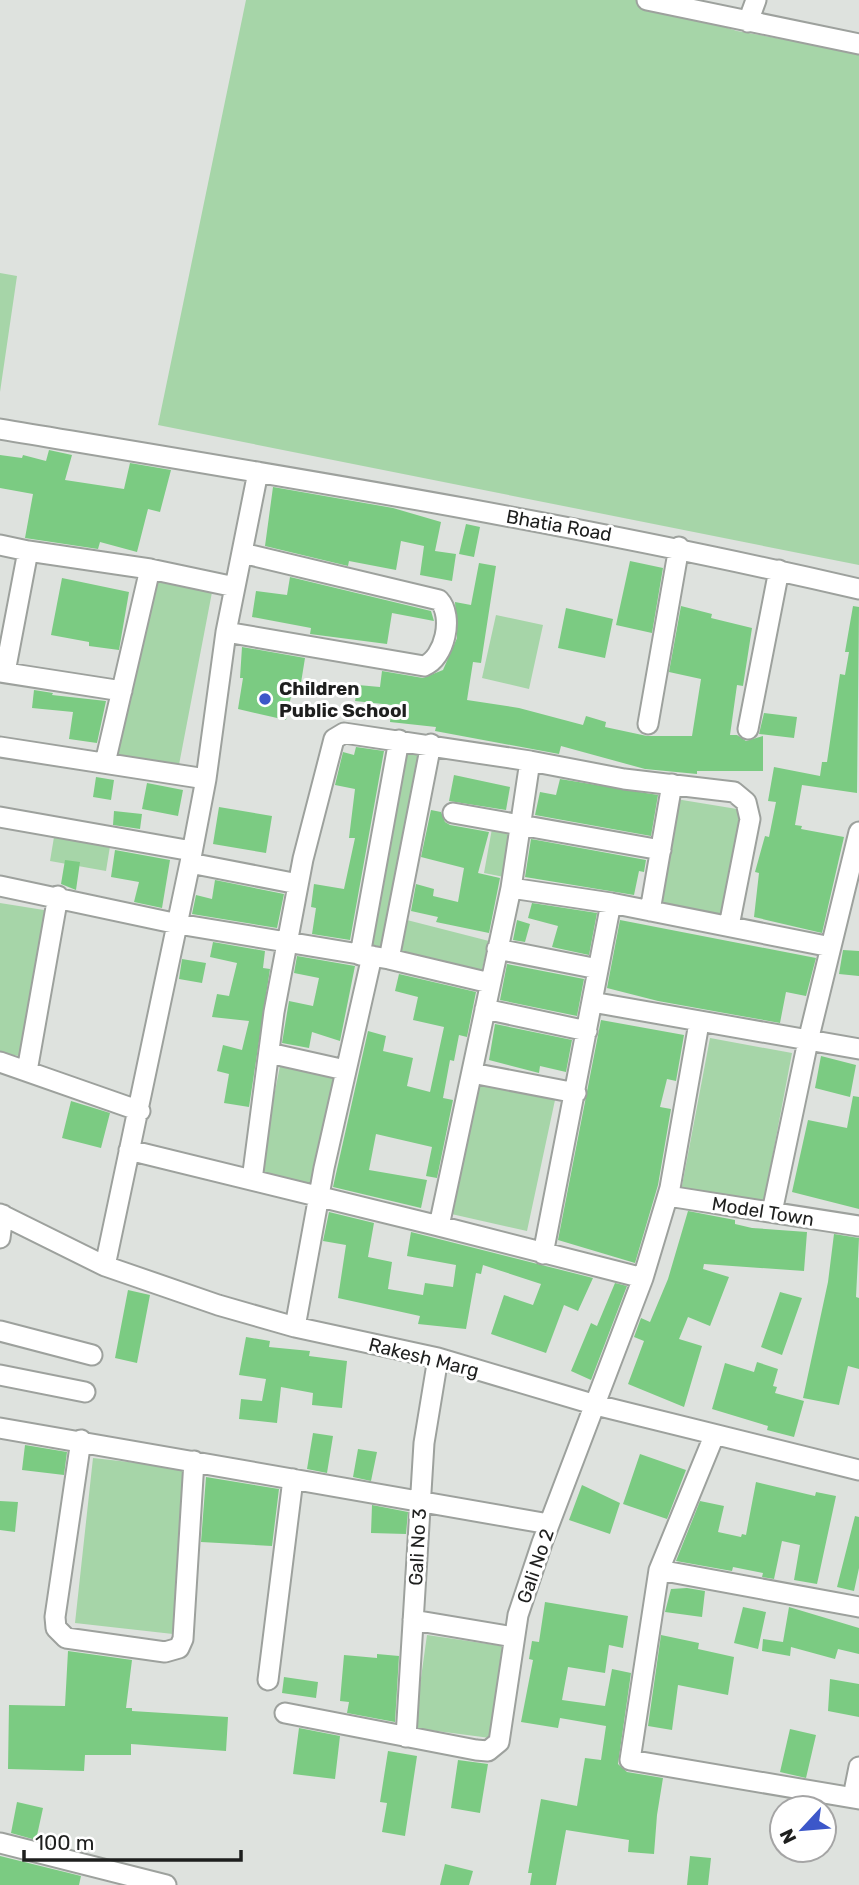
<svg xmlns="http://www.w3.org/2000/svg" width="859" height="1885" font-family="Rubik,sans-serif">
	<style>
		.green { fill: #a6d5a8 }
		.building { fill: #7bcb82 }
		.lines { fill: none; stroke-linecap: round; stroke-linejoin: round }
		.minor-casing { stroke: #9da19d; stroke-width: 23 }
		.minor { stroke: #fff; stroke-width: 19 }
		.poi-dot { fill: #3c57c9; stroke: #fff; stroke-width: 2.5 }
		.labels { text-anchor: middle; stroke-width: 6; stroke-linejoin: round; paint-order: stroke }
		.street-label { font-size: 19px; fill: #1e1f1e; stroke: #fff }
		.poi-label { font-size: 19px; font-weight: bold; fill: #1e1f1e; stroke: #fff; text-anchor: start }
	</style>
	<rect width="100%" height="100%" fill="#dee2de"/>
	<path class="green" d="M246 0H639L737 31 859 53V565L158 425Z
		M0 273 17 276 0 392Z
		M152 575 213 587 178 770 117 758Z
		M496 615 543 625 529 689 482 678Z
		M401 747 426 750 386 953 364 948Z
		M676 799 743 810 726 916 659 905Z
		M493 823 517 827 509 878 484 873Z
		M55 831 111 840 106 871 50 861Z
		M0 903 50 911 25 1057 0 1053Z
		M403 919 489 941 481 973 395 951Z
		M710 1038 792 1053 763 1206 681 1191Z
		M280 1066 334 1077 312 1188 258 1177Z
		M475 1082 555 1100 527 1231 447 1213Z
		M93 1458 191 1469 173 1634 75 1623Z
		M427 1635 502 1646 490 1738 414 1728Z"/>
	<path class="building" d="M49 450 72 455 65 480 124 489 130 463 171 470 160 512 148 509 137 552 100 542 98 549 25 538 33 494 0 488V455L22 458 23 455 46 461Z
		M273 487 393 508 441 522 435 551 456 554 452 581 420 575 424 546 401 541 396 570 349 561 348 566 265 546Z
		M466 524 480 527 474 557 459 554Z
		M630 561 663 568 652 633 616 625Z
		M479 563 496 566 481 663 473 662 467 700 519 708 583 725 586 716 606 722 605 727 647 736H692L701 679 669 672 681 606 712 614 711 618 752 628 743 686 737 685 730 735H737L746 741 763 736V771H697V774L645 769 561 746 559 754 435 731 436 727 390 722 392 705 355 701 358 685 380 687 382 671 423 678 443 670 457 638 455 602 471 605Z
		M290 577 431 611 434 621 392 613 387 644 310 634 311 628 252 617 256 591 287 595Z
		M62 578 129 592 119 650 89 646V642L51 635Z
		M853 606 859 607 857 793 802 785 795 825 802 826 801 829 844 837 822 933 754 917 759 873 755 872 765 836 769 837 776 802 768 801 774 767 820 776 822 762H827L840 674 845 675 849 652H845Z
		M566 608 613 619 605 658 558 648Z
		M242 647 305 658 300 689 293 687 286 720 238 709 243 678H240Z
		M34 690 53 693 52 695 106 701 97 743 69 739 73 712 32 708Z
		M764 713 797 717 794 738 759 734Z
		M356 747 384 751 350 940 312 934 316 908 311 907 314 884 344 889 355 838H349L355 789 335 785 343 752 354 755Z
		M454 775 510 787 506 810 449 801Z
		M96 777 114 780 111 800 93 797Z
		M560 779 658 795 651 836 535 815 540 792 556 795Z
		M147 783 183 790 178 816 142 809Z
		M219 807 272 816 266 853 213 844Z
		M431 810 441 812 445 822 450 825 489 832 478 873 500 878 489 933 436 922 438 917 411 911 416 884 434 889 433 896 458 902 464 868 421 857Z
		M114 811 142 814 140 829 113 825Z
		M531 839 646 860 644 872 639 871 634 895 525 877Z
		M115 850 170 860 162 908 134 902 139 882 111 877Z
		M65 860 80 862 76 890 61 884Z
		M215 880 284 894 277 928 192 914 196 895 212 899Z
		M532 903 597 913 589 955 552 947 558 926 528 918Z
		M517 920 530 924 525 942 513 940Z
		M620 920 816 958 806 996 786 992 780 1023 658 1001 607 988Z
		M213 942 265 951 263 968 270 969 249 1107 224 1103 229 1074 217 1071 223 1045 242 1050 249 1021 212 1017 217 994 229 996 237 963 210 957Z
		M843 950 859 951V976L839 974Z
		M297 956 355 966 340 1041 312 1032 309 1048 282 1043 289 1001 313 1006 319 978 294 973Z
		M182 959 206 963 202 983 179 979Z
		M507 964 584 979 577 1016 500 1000Z
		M399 974 476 992 467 1037 459 1035 454 1061 450 1060 443 1098 453 1100 437 1178 426 1176 432 1147 376 1134 369 1170 427 1180 421 1208 333 1187 368 1031 386 1036 383 1051 413 1058 407 1086 430 1092 444 1027 413 1020 418 997 395 991Z
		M601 1020 684 1035 676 1081 667 1079 660 1107 671 1109 658 1185 635 1263 558 1240Z
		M495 1024 572 1040 566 1072 540 1066 539 1073 489 1060Z
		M821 1056 856 1065 850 1097 815 1088Z
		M853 1096 859 1097V1209L792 1192 808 1120 847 1128Z
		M71 1101 110 1113 101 1148 62 1138Z
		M688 1211 735 1220V1224L752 1228 807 1232 804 1271 704 1264 703 1269 729 1277 710 1326 688 1317 679 1339 702 1346 684 1407 628 1384 644 1341 634 1337 641 1318 650 1322 668 1279Z
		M329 1212 374 1223 368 1257 392 1262 388 1289 423 1295 425 1283 453 1287 456 1265 407 1256 411 1232 593 1278 578 1311 564 1305 546 1353 491 1334 504 1295 533 1305 541 1284 483 1265 481 1274 476 1273 466 1329 418 1324 420 1316 338 1298 346 1245 323 1241Z
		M834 1234 859 1238 856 1297 859 1298V1369L848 1366 839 1405 803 1398 828 1282Z
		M615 1283 627 1286 591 1380 571 1371 591 1323 597 1326Z
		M128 1290 150 1295 137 1363 115 1358Z
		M780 1292 802 1298 782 1355 761 1347Z
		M246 1337 270 1341 269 1347 310 1351 309 1356 347 1361 342 1408 312 1405 313 1393 281 1387 277 1423 239 1419 241 1399 262 1401 266 1379 239 1375Z
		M757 1362 778 1369 773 1386 777 1387 775 1393 804 1401 794 1437 767 1430 768 1426 712 1409 725 1363 754 1372Z
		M313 1433 333 1436 327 1473 307 1469Z
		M25 1445 67 1452 64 1475 22 1470Z
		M358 1449 377 1452 371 1481 353 1477Z
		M640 1454 686 1470 667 1519 623 1504Z
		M206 1477 279 1489 272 1546 201 1542Z
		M756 1482 815 1496 816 1492 836 1496 817 1584 794 1580 800 1545 782 1541 774 1579 762 1577 763 1573 733 1567 732 1571 676 1561 700 1501 724 1506 718 1532 741 1537 742 1534 746 1535Z
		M582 1485 620 1503 610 1534 569 1520Z
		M0 1501 18 1502 15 1532 0 1530Z
		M372 1505 408 1512 406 1534 371 1533Z
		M855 1516 859 1517V1568L854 1591 837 1587Z
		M687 1588 705 1591 702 1617 665 1612 671 1589Z
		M545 1602 628 1616 623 1648 609 1645 605 1673 568 1667 562 1700 605 1706 612 1669 631 1673 618 1764 627 1772 663 1778 657 1815 654 1854 628 1852 629 1840 566 1830 556 1885H530L532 1873H528L541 1799 577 1806 585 1758 601 1760 606 1726 560 1718 558 1728 521 1722 533 1660 529 1659 532 1641 539 1642Z
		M743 1607 766 1612 758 1649 734 1643Z
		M789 1607 859 1628V1654L838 1649 835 1659 791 1647 790 1656 762 1651 763 1639 783 1642Z
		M661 1635 699 1643 698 1649 734 1657 728 1695 678 1685 672 1730 648 1726Z
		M68 1651 132 1660 126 1708H132V1711L228 1717 226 1751 131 1744V1755H85L84 1771 8 1769 9 1705 65 1706Z
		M377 1654 399 1656 395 1722 347 1713 349 1702 340 1701 344 1655 377 1658Z
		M284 1677 318 1682 316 1698 282 1693Z
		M830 1679 859 1684V1717L828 1711Z
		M299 1728 340 1736 335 1779 293 1774Z
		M790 1729 816 1735 806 1778 780 1772Z
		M388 1751 417 1756 405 1836 382 1832 387 1803 380 1802Z
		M458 1760 488 1764 480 1813 451 1808Z
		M17 1802 43 1808 36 1840 11 1833Z
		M0 1856 81 1876 79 1885H0Z
		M690 1856 711 1858 708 1885H687Z
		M445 1864 473 1871 469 1885H440Z"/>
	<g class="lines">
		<g class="minor-casing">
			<path id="minor" d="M647 0 859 44
				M748 22 756 0
				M0 429C288 477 575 523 859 589
				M0 545 28 551 5 672
				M28 551 150 569
				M226 632 424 666C445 658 454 616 439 600L242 553
				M0 672 122 691
				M648 724 679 547
				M748 729 779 570
				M0 747 206 779
				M530 761 624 779 734 792 746 802 750 819 729 926
				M105 763 150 569 235 587
				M453 813 661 850
				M0 817 192 851
				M190 863 298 884
				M0 886 178 924 389 959 490 983
				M511 888 611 903 543 1254
				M611 903 831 947
				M650 911 672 784
				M497 949 598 969
				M360 955 399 740
				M389 959 431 744
				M592 1002 859 1049
				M485 1009 587 1031
				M269 1053 345 1070
				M0 1062 140 1111
				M27 1071 58 896
				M472 1073 576 1093
				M129 1150 439 1226
				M252 1180 274 1012 303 859 334 739 344 733 530 761 511 888 439 1226 643 1278
				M668 1196 859 1226
				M772 1212 808 1041 859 832
				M0 1214 105 1266 218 1305 295 1327 438 1358 596 1405 859 1470
				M0 1238 3 1215
				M105 1266 190 863 206 779 226 632 258 472
				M295 1327 324 1168 372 956
				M0 1331 92 1355
				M0 1375 85 1392
				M0 1428 549 1524
				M714 1436 659 1570 630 1760 859 1799
				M81 1440 55 1617 56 1628 66 1638 165 1652 179 1648 183 1639 194 1461
				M659 1570 859 1607
				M413 1620 514 1637
				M268 1680 293 1479
				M285 1713 476 1750 488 1751 499 1742 518 1615 542 1543 643 1278 670 1188 699 1023
				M406 1737 424 1443 438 1358
				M853 1797 859 1767
				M0 1843 166 1885"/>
		</g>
		<use href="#minor" class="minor"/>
	</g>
	<circle class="poi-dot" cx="265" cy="699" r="7"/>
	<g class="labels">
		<g class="street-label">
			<text transform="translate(559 525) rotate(10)" y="7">Bhatia Road</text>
			<text transform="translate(763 1211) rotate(9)" y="7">Model Town</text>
			<text transform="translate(424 1357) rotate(14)" y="7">Rakesh Marg</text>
			<text transform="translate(417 1547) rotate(-87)" y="7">Gali No 3</text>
			<text transform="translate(535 1566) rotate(-71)" y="7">Gali No 2</text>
		</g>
		<g class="poi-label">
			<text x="279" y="695">Children<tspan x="279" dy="22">Public School</tspan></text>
		</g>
	</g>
	<g transform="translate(803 1829) rotate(244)"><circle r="33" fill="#ffffff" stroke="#a5a5a5" stroke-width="2"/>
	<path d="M0-5L12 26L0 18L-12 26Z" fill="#3c57c9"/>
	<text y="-10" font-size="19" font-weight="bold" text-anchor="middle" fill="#1e1f1e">N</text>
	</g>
	<path d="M24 1850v10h217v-10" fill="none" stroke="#1e1f1e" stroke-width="3.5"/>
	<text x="35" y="1850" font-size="21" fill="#1e1f1e" stroke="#ffffff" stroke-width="5" paint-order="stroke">100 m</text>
</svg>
